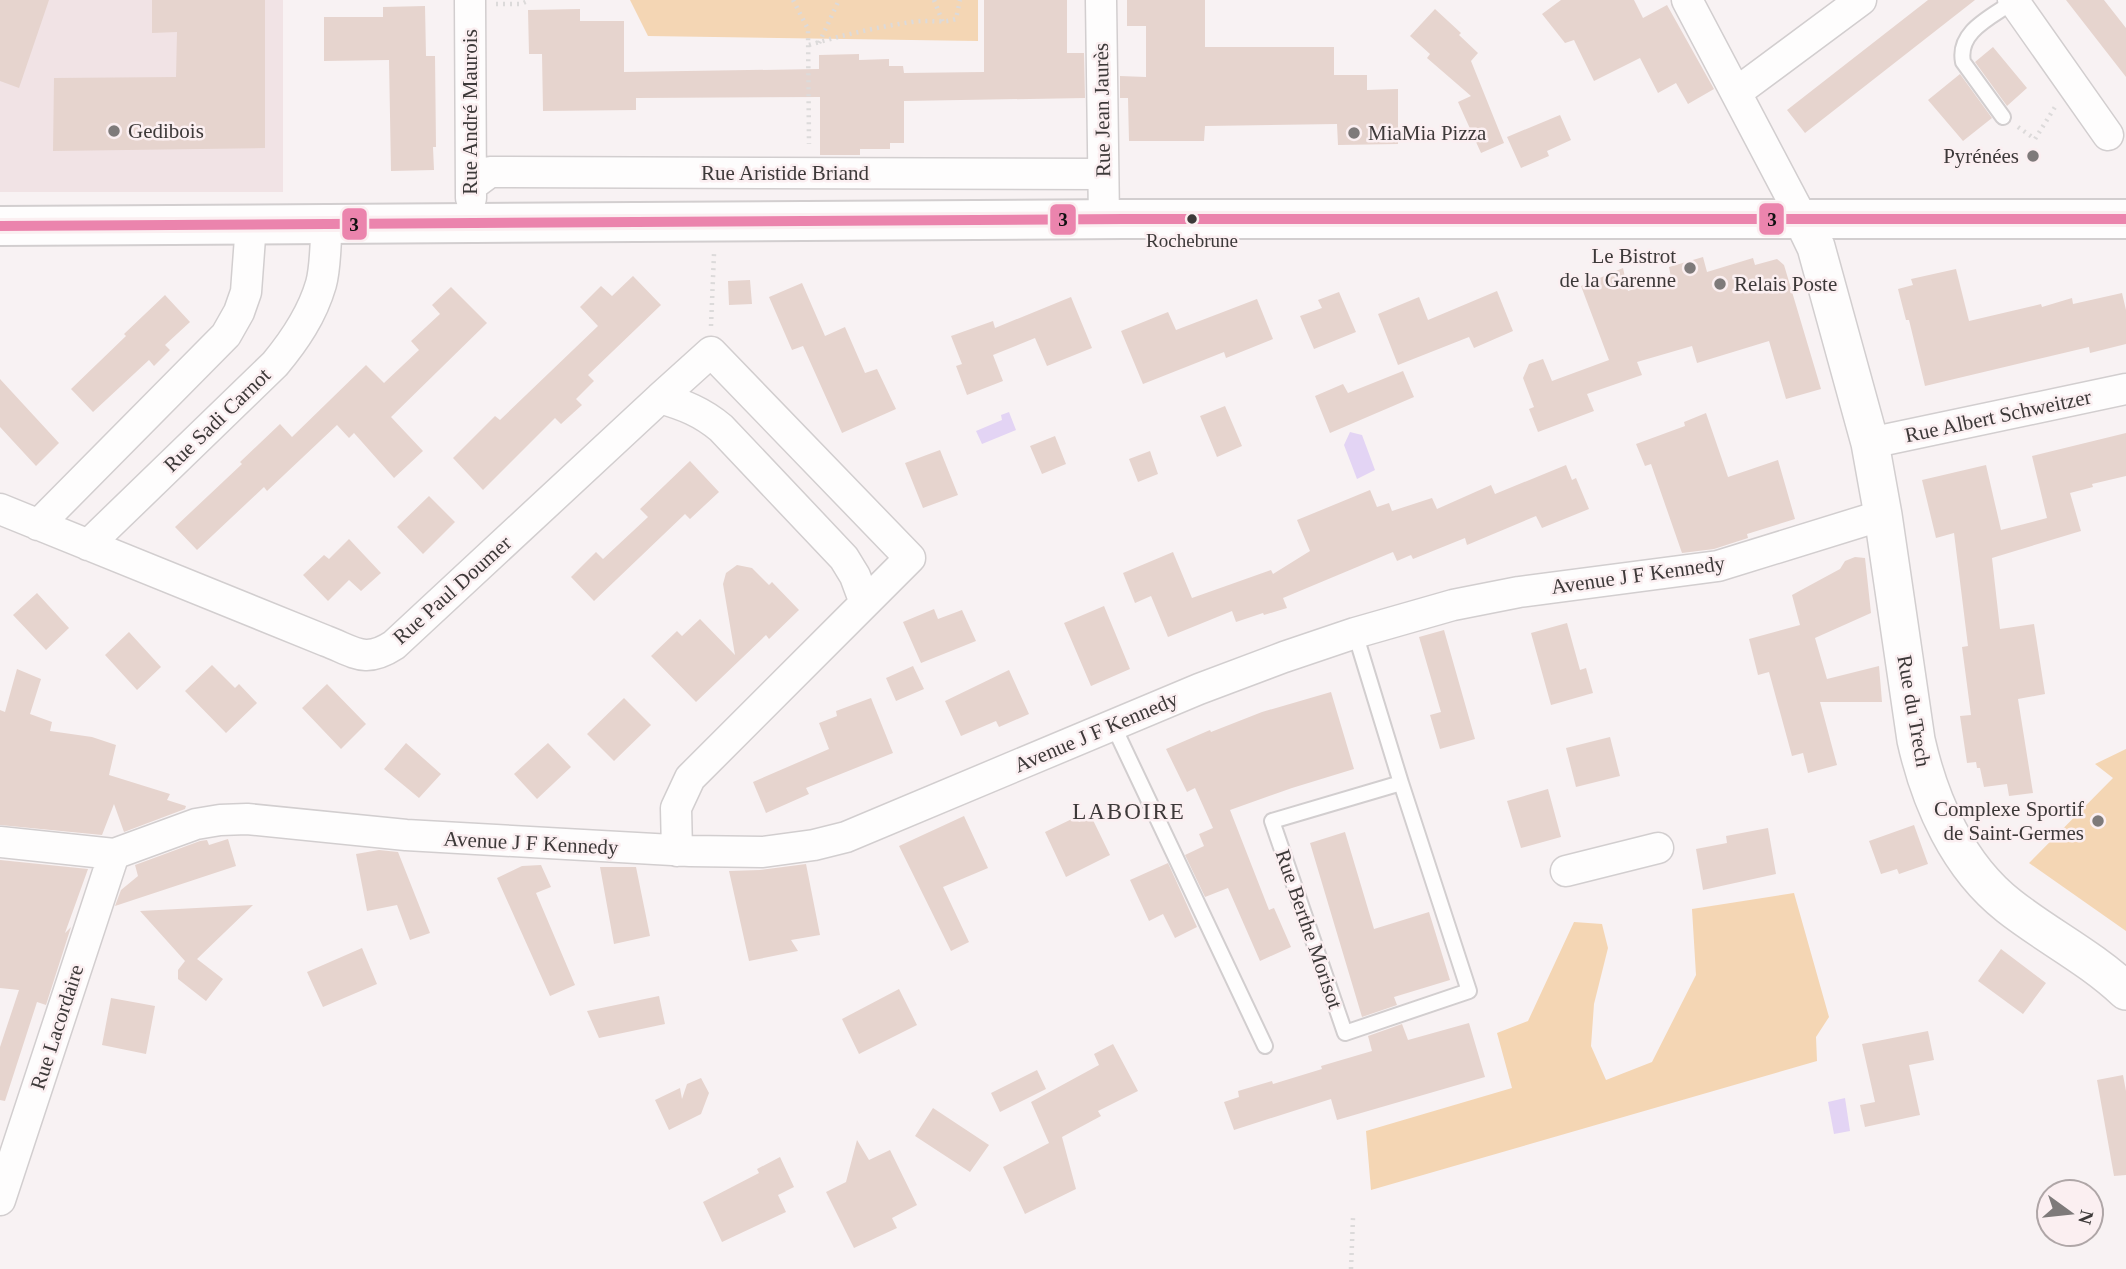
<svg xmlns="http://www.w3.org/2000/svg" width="2126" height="1269" font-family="'Times New Roman',serif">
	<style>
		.built { fill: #f1e3e5 }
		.green { fill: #f4d6b4 }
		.water { fill: #e3d4f4 }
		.building { fill: #e6d4ce }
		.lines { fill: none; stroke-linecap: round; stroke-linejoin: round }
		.service-casing { stroke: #d2cecf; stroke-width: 18 }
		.minor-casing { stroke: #d2cecf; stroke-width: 33 }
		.tertiary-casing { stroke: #d2cecf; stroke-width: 40 }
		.secondary-casing { stroke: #d2cecf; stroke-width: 42 }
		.path { stroke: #dcdada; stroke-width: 4.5; stroke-dasharray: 2 5; stroke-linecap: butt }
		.service { stroke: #fefdfd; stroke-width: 14 }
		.minor { stroke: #fefdfd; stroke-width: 30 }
		.tertiary { stroke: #fefdfd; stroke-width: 37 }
		.secondary { stroke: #fefdfd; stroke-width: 38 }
		.bus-1-casing { stroke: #fbeff1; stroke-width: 16 }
		.bus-1 { stroke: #eb84ad; stroke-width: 10 }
		.poi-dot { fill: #7e7a7a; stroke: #fbeff1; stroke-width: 2.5 }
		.bus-dot { fill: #3d3939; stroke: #fbeff1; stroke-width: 2.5 }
		.labels { text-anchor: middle; stroke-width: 5; stroke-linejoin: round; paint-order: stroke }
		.bus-label { font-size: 19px; fill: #3d3939; stroke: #fbeff1 }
		.street-label { font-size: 21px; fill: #3d3939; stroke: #fbeff1 }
		.poi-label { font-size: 21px; fill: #3d3939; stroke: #fbeff1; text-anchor: start }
		.neighbourhood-label { font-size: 23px; letter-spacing: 2px; fill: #3d3939; stroke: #fbeff1 }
		.line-badge { stroke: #fbeff1; stroke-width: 2.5 }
		.pale-badge-label { font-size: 19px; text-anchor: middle; font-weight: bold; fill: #111 }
	</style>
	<rect width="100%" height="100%" fill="#f8f2f3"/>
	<path class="built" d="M0 0H283V192H0Z"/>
	<path class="green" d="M630 0H978V41L648 36Z
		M2126 749V931L2029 863 2113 778 2095 764Z
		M1794 893 1829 1017 1816 1037 1817 1061 1371 1190 1366 1131 1512 1088 1497 1033 1528 1021 1574 922 1602 924 1608 948 1594 1004 1591 1046 1606 1080 1652 1062 1696 975 1692 909Z"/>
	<path class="water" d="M1009 412 1016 430 982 444 976 431 1002 420 1001 415Z
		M1350 432 1362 435 1375 470 1357 479 1344 445Z
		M1845 1098 1850 1131 1834 1134 1828 1102Z"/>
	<path class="building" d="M0 0H49L19 88 0 81Z
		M152 0H265V148L53 151 54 78 176 77 177 32 152 33Z
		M984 0H1067V53H1084L1085 98 904 101V143H890V149H860V155H820V97L636 98V110L543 111 542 54H529L528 10 580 9V21H624V72L819 69V55L859 54V60L889 59V66H903L904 73 984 72Z
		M1127 0H1205V47H1334V75H1367V90L1398 89V144L1338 145 1337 124 1205 126 1204 141H1129L1128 98H1120V76L1146 77V26H1127Z
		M1561 0H1634L1643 18 1667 5 1714 89 1688 104 1676 83 1658 93 1640 58 1594 81 1574 40 1565 43 1542 14Z
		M1928 0H1975L1805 133 1787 110Z
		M2066 0H2104L2126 28V77Z
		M425 6 426 56H435L436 147H433L434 170 391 171 389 60 324 61V17H383V7Z
		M1435 9 1461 33 1459 35 1478 53 1471 61 1504 143 1481 153 1458 102 1471 96 1427 58 1430 54 1410 36Z
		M1993 47 2027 88 2007 106 1975 62Z
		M1960 74 1992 118 1963 141 1928 100Z
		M1560 115 1571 140 1547 151 1549 156 1521 168 1507 137Z
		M1703 257 1707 272 1753 258 1755 265 1777 259 1784 265 1821 389 1786 399 1769 341 1697 363 1692 346 1637 362 1642 375 1587 394 1594 411 1538 432 1529 409 1534 407 1523 378 1529 364 1543 359 1552 381 1609 360 1581 286 1623 268 1628 291 1671 277 1669 267Z
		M1956 269 1969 321 2041 304 2042 307 2072 298 2073 304 2122 293 2126 310V344L2090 353 2089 347 1925 386 1909 320H1906L1898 289 1913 285 1911 279Z
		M633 276 661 305 588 375 594 381 576 399 582 405 561 424 555 418 483 490 453 458 495 416 500 420 598 326 580 307 601 286 612 296Z
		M750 280 752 304 729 305 728 281Z
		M802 283 825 336 845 327 865 373 877 369 896 409 842 433 803 346 792 350 769 297Z
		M451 287 487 323 391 417 423 451 394 478 354 433 349 438 337 425 267 491 264 487 197 550 175 527 242 464 240 462 280 424 292 437 366 365 384 383 419 350 411 341 440 314 432 305Z
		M1497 291 1513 331 1474 348 1469 337 1398 365 1378 314 1419 297 1428 320Z
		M1339 292 1356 332 1314 349 1300 316 1322 308 1318 300Z
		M165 295 190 322 165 345 170 350 154 366 149 360 93 412 71 389 126 336 124 334Z
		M1071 297 1092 348 1047 366 1035 338 993 355 1003 381 967 395 956 366 962 364 951 336 993 321 995 328Z
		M1257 299 1273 339 1226 358 1224 352 1143 384 1121 331 1168 312 1176 330Z
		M1403 371 1414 397 1330 433 1315 396 1343 384 1348 393Z
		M0 379 59 443 36 466 0 427Z
		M1225 406 1242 446 1217 457 1200 416Z
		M1706 413 1728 477 1778 460 1795 519 1747 534 1748 538 1714 549 1682 553 1651 464 1645 466 1636 444 1685 426 1684 422Z
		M2126 433V476L2092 484 2093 487 2070 493 2081 531 1992 558 2000 629 2034 624 2045 694 2018 699 2033 793 2009 796 2007 784 1984 787 1980 768H1977L1976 762 1967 763 1960 716 1971 715 1962 647 1968 646 1954 533 1936 538 1922 480 1986 465 2001 530 2047 518 2032 456Z
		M1055 436 1066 464 1042 474 1030 446Z
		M940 450 958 495 923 508 905 463Z
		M1150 451 1158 474 1138 482 1129 459Z
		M690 461 719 492 690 519 685 514 594 601 571 577 596 552 603 559 648 517 640 509Z
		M1566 465 1572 480 1576 478 1589 509 1542 528 1536 516 1467 545 1465 538 1413 559 1411 555 1397 561 1393 552 1283 598 1287 608 1264 615 1263 613 1236 622 1232 611 1168 637 1151 596 1135 603 1123 573 1173 552 1192 598 1271 570 1273 574 1310 551 1297 520 1370 490 1377 507 1389 503 1392 511 1432 498 1437 509 1491 485 1495 494Z
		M429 496 455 522 423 554 397 527Z
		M349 539 381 573 361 591 349 580 328 601 303 575 324 555 329 559Z
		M1855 557 1865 558 1871 613 1815 638 1827 679 1879 666 1882 702H1820L1837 765 1808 773 1803 753 1792 756 1769 672 1758 675 1749 639 1800 625 1792 595 1840 569 1845 561Z
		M737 565 752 568 769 585 772 582 799 610 769 639 766 635 696 702 651 656 677 631 682 636 700 619 735 655 723 584 726 573Z
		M37 593 69 628 46 650 13 615Z
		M1104 606 1130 669 1091 686 1064 623Z
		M934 609 938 619 962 610 976 641 921 663 903 622Z
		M1567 623 1580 670 1586 668 1593 693 1551 705 1531 633Z
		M1444 630 1475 739 1440 749 1430 715 1441 712 1419 637Z
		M129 632 161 667 137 690 105 655Z
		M212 665 235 688 239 684 257 703 226 733 185 691Z
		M913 666 924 689 896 701 886 678Z
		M17 669 41 679 30 714 52 722 50 731 92 737 116 745 109 775 170 794 167 800 186 806 185 809 124 832 114 804 102 835 0 825V710L5 712Z
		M1009 670 1029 714 999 727 996 721 961 736 945 701Z
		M327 684 366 724 341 749 302 708Z
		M1331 692 1354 769 1292 788 1230 810 1269 910 1274 908 1291 947 1260 961 1228 888 1205 897 1185 855 1204 846 1199 834 1213 828 1195 788 1187 792 1166 749 1210 730 1211 732 1262 712Z
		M624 698 651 725 614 761 587 734Z
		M871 698 893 753 806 788 809 794 766 813 753 782 829 749 819 723 837 716 836 711Z
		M1610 737 1620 776 1576 787 1566 748Z
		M406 743 441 774 419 798 384 769Z
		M548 743 571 767 537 799 514 774Z
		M1548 789 1561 837 1521 848 1507 801Z
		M964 816 988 868 943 887 969 942 951 951 899 846Z
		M1091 816 1110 855 1066 877 1045 832 1076 817 1079 822Z
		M1914 825 1928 864 1899 874 1897 869 1881 874 1869 841Z
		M1768 828 1776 874 1703 890 1696 849 1727 843 1726 836Z
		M1345 832 1374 929 1429 912 1450 980 1394 997 1397 1005 1362 1017 1310 843Z
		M228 839 236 866 115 906 121 890 138 876 135 865 200 841 207 840 209 845Z
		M379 850 398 852 430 933 410 940 397 905 367 911 356 854Z
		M0 860 88 869 65 933 71 927 46 1005 37 1002 5 1101 0 1100V1047L19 990 0 988Z
		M1168 863 1197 927 1175 938 1163 914 1149 921 1130 880Z
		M806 864 820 935 791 940 798 951 749 961 729 871 760 870Z
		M541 865 551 887 536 893 575 985 550 996 497 878 522 866Z
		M600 867H636L650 936 614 944Z
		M253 905 197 959 223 979 206 1001 178 979V970L185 961 140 911Z
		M362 948 377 984 323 1007 307 972Z
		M2001 949 2046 983 2023 1014 1978 981Z
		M899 989 917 1025 859 1054 842 1019Z
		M659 996 665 1024 599 1038 587 1011Z
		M111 998 155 1006 146 1054 102 1045Z
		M1469 1023 1485 1077 1337 1120 1331 1099 1234 1130 1224 1102 1239 1097 1238 1091 1272 1081 1273 1084 1322 1069 1321 1066 1372 1051 1368 1036 1402 1024 1408 1040Z
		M1928 1031 1934 1060 1909 1065 1920 1115 1865 1127 1860 1105 1875 1102 1862 1044Z
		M1113 1044 1138 1091 1098 1111 1101 1116 1062 1137 1076 1189 1025 1214 1003 1167 1049 1143 1031 1102 1099 1065 1094 1054Z
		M1037 1070 1046 1089 1000 1112 991 1093Z
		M2123 1075 2126 1091V1175L2114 1176 2097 1080Z
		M701 1078 709 1093 701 1114 669 1130 655 1100 680 1088 682 1099 687 1084Z
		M933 1108 989 1145 970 1172 915 1136Z
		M857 1140 869 1160 890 1150 917 1205 892 1218 897 1228 854 1248 826 1192 846 1182Z
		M780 1157 794 1187 778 1195 786 1212 722 1242 703 1202 759 1173 757 1169Z"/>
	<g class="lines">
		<g class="service-casing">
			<path id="service" d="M2003 117 1963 62C1957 31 1992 17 2014 1
				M1355 633 1401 783 1272 821 1345 1033 1469 991 1401 783
				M1113 725 1265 1046"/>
		</g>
		<g class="minor-casing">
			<path id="minor" d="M470 0 471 198
				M1101 0 1104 220
				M1687 0 1803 220
				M2013 0 2108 135
				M1737 92 1861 0
				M471 186 490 172 1103 174
				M660 398 711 352 910 558 865 603
				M1870 443 2126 389
				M0 509 326 641C355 652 365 664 394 645L660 398C684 405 702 412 721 428L844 558 855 576 865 603 690 778 676 808 677 851
				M38 525 226 335 239 312 246 292 251 224
				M88 545 275 364C295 340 312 315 321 284 326 266 325 243 327 224
				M0 842 114 854 196 824 220 820 247 819 406 835 690 851 763 852 814 845 846 837 1199 689 1284 657 1355 633 1453 605 1519 592 1718 566 1883 515
				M1566 871 1658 848
				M0 1200 114 854"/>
		</g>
		<g class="tertiary-casing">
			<path id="tertiary" d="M1803 220 1816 247 1870 443 1883 515 1916 740C1930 802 1958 866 2009 906 2047 936 2090 957 2126 991"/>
		</g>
		<g class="secondary-casing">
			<path id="secondary" d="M0 226 1124 219H2126"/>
		</g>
		<path class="path" d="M793 0 808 29 809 144
			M934 0 943 23
			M496 4H521L530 0
			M819 43 839 0
			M809 45C843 35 877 27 912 22 928 19 940 24 956 19L960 0
			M2018 127 2035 139 2055 107
			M711 326 714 254
			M1351 1269 1353 1218"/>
		<use href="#service" class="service"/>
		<use href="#minor" class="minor"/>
		<use href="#tertiary" class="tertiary"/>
		<use href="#secondary" class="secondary"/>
		<g class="bus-1-casing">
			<path id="bus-1" d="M0 226 1124 219H2126"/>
		</g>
		<use href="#bus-1" class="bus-1"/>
	</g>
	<g class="poi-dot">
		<circle cx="114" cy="131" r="7"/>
		<circle cx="1354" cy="133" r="7"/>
		<circle cx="2033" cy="156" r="7"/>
		<circle cx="1690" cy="268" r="7"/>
		<circle cx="1720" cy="284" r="7"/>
		<circle cx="2098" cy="821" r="7"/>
	</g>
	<circle class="bus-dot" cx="1192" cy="219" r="6"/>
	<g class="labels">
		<g class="bus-label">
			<text x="1192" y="247">Rochebrune</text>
		</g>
		<g class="street-label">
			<text transform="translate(1102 110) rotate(-91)" y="7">Rue Jean Jaurès</text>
			<text transform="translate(470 112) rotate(-90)" y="7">Rue André Maurois</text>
			<text x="785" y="180">Rue Aristide Briand</text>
			<text transform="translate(1998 416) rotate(-12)" y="7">Rue Albert Schweitzer</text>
			<text transform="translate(217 420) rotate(-44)" y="7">Rue Sadi Carnot</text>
			<text transform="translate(1638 575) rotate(-8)" y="7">Avenue J F Kennedy</text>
			<text transform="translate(452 590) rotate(-42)" y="7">Rue Paul Doumer</text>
			<text transform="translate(1914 711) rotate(80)" y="7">Rue du Trech</text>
			<text transform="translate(1096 732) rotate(-23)" y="7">Avenue J F Kennedy</text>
			<text transform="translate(531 843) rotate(3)" y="7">Avenue J F Kennedy</text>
			<text transform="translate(1309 929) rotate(71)" y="7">Rue Berthe Morisot</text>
			<text transform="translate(57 1027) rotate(-72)" y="7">Rue Lacordaire</text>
		</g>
		<g class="poi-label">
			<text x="128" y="138">Gedibois</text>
			<text x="1368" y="140">MiaMia Pizza</text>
			<text x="2019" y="163" text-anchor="end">Pyrénées</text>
			<text x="1676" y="263" text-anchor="end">Le Bistrot<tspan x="1676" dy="24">de la Garenne</tspan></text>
			<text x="1734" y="291">Relais Poste</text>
			<text x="2084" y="816" text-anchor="end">Complexe Sportif<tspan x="2084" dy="24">de Saint-Germes</tspan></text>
		</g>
		<g class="neighbourhood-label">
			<text x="1129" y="819">LABOIRE</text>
		</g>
	</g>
	<g class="line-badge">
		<rect x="1758" y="202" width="27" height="34" rx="7" fill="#eb84ad"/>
		<rect x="1049" y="203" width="28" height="33" rx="7" fill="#eb84ad"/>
		<rect x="341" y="207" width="27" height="34" rx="7" fill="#eb84ad"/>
	</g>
	<g class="pale-badge-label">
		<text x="1772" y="226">3</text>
		<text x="1063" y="226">3</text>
		<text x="354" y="231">3</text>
	</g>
	<g transform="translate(2070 1213) rotate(105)"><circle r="33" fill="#fbeff1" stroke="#afa6a7" stroke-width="2"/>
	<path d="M0-5L12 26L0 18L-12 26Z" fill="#7e7a7a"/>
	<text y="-10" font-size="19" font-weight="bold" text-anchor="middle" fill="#3d3939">N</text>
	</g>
</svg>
